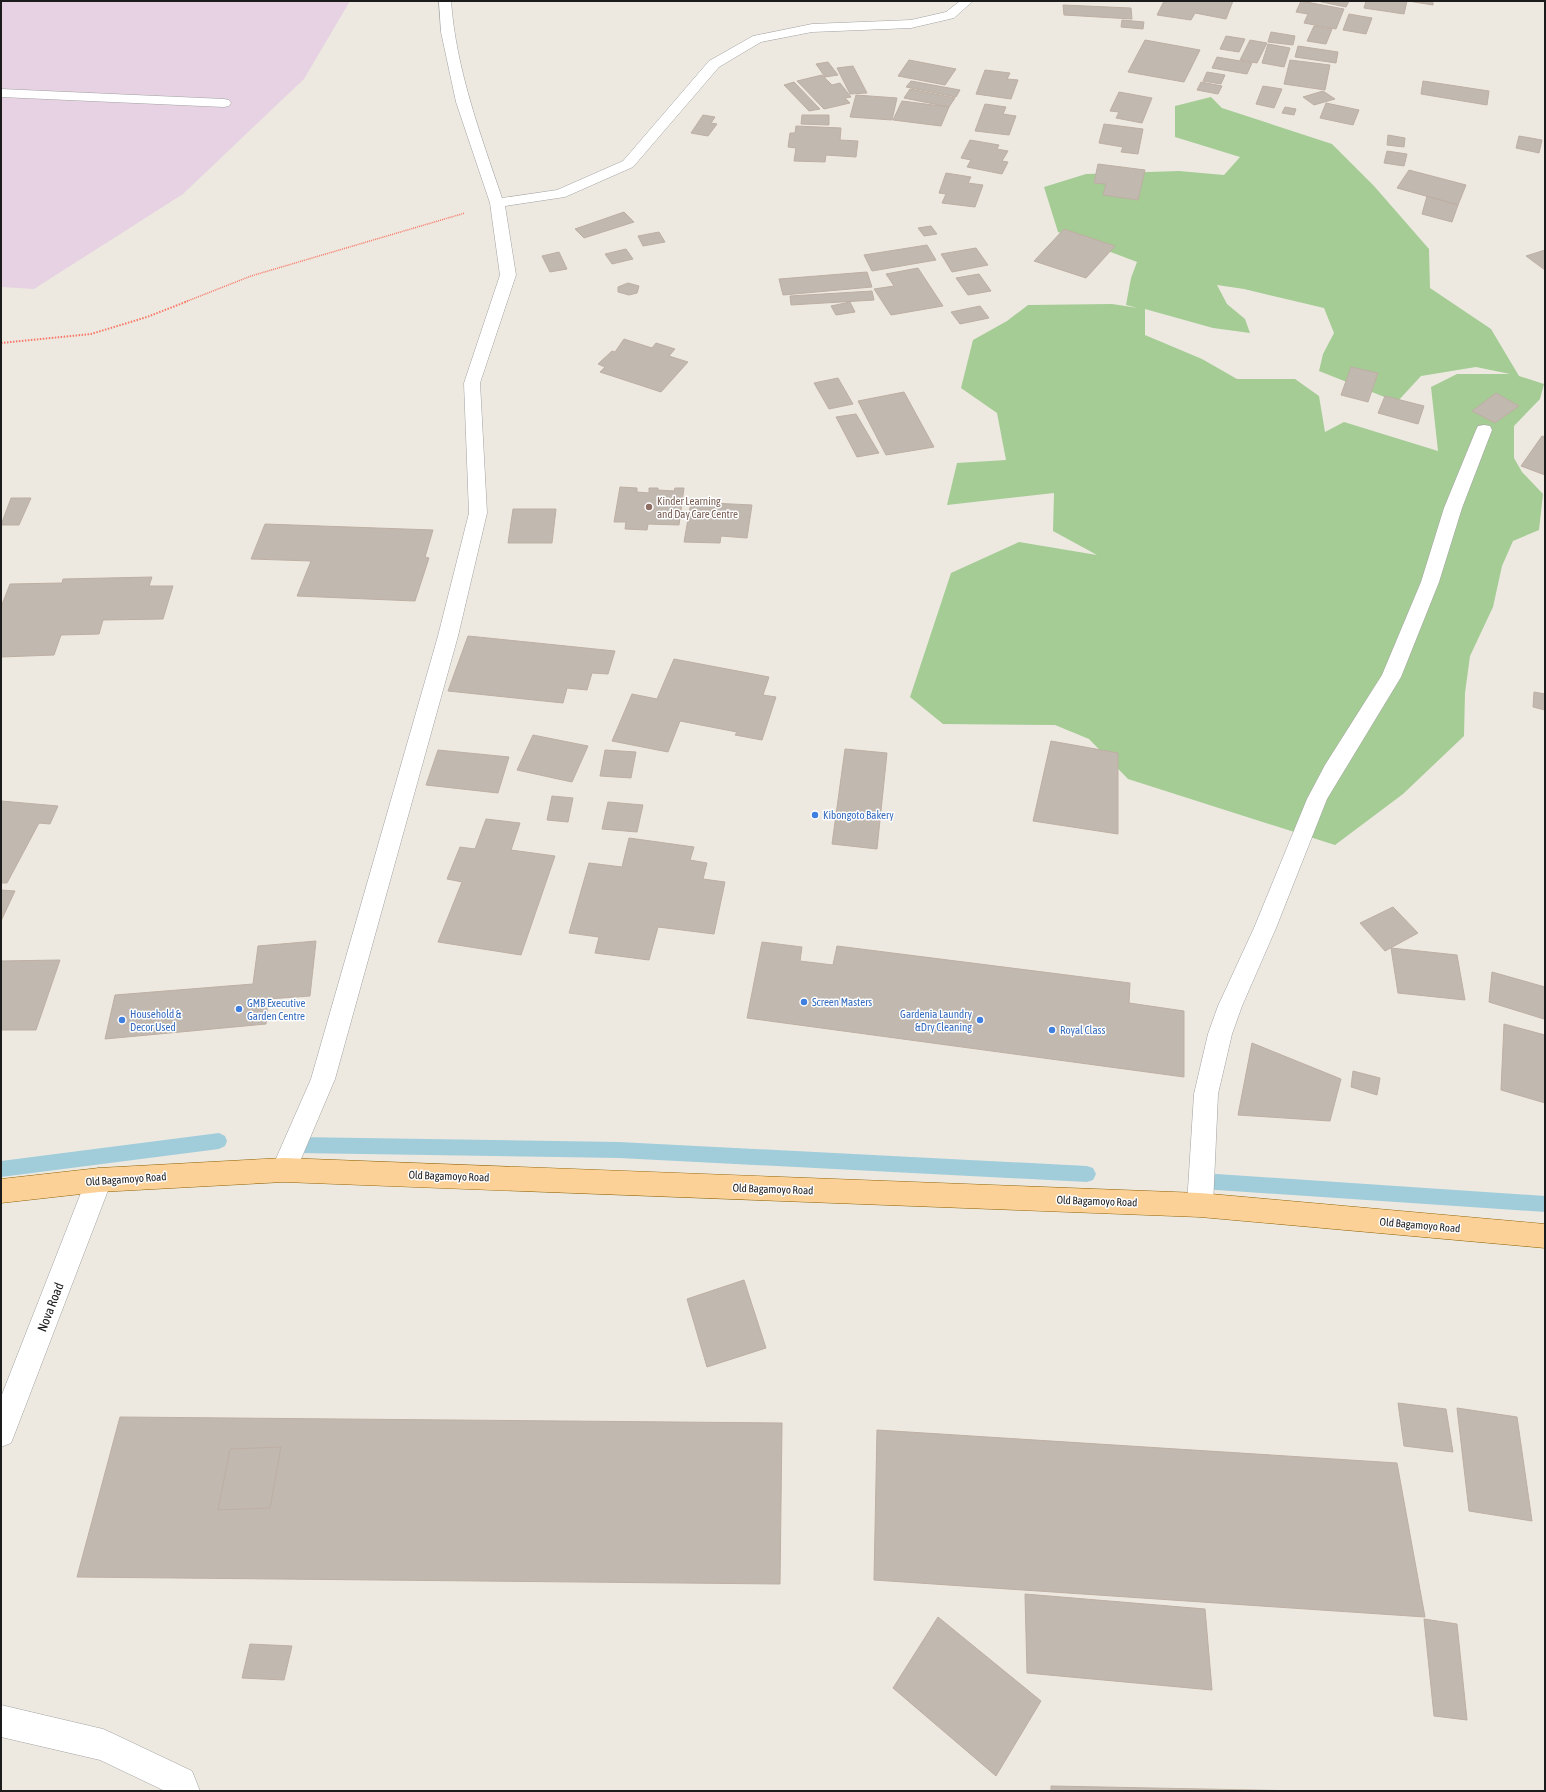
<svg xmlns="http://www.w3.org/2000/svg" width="1546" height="1792" font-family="'Asap Condensed',sans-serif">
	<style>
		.industrial { fill: #e6d2e2 }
		.forest { fill: #a5cc95; fill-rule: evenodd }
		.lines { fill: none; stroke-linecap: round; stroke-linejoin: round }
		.stream { fill: #a1cddb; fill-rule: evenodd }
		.building { fill: #c1b8b0; stroke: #beafa3 }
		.lane-casing { stroke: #a2a2a2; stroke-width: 1 }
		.street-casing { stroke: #a2a2a2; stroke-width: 1 }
		.primary-casing { stroke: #916302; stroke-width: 1 }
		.path-far1 { stroke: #f87766; stroke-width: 1.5; stroke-dasharray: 1 1; stroke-linecap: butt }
		.path { stroke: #f87766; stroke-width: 2; stroke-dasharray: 1.5 1.5; stroke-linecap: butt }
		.lane { fill: #fff; fill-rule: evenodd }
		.street { fill: #fff; fill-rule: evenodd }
		.primary { fill: #fbd198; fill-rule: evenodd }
		.education-dot { fill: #8d6e63; stroke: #fff; stroke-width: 1.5 }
		.shop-dot { fill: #3f7fe0; stroke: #fff; stroke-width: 1.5 }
		.labels { text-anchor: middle; stroke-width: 3; stroke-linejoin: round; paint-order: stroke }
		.education-label { font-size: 11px; fill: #785e54; stroke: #fff; text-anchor: start }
		.shop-label { font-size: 11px; fill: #366cbe; stroke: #fff; text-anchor: start }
		.street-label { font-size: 11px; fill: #1b1b1b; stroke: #fff }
		.near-street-label { font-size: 13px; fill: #1b1b1b; stroke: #fff }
	</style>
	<rect width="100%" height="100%" fill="#ede9e1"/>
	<path class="industrial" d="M1 1H350L304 79 183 194 34 289 1 287Z"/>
	<path class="forest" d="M1211 97 1222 108 1332 144 1374 186 1429 249 1430 288 1491 329 1519 376 1544 384 1540 399 1514 426V458L1522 472 1543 494 1539 530 1513 541 1502 566 1493 607 1470 656 1465 693 1464 736 1403 794 1335 845 1128 779 1089 739 1055 725 943 724 910 697 951 573 1019 542 1097 555 1053 531 1054 493 947 505 957 463 1006 460 997 413 961 388 973 340 1007 321 1028 305 1112 304 1138 308 1126 305 1131 278 1137 262 1058 232 1044 187 1086 174 1179 171 1224 175 1240 157 1175 137V106ZM1217 285 1244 289 1324 308 1334 333 1323 354 1319 371 1397 402 1421 376 1476 367 1510 374H1457L1431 387 1438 451 1344 422 1325 432 1319 396 1295 379H1237L1202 359 1145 335V309L1213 328 1250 333 1245 319 1227 304Z"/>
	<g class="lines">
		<path class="stream" d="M219 1133 225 1136 227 1141 225 1146 219 1149 1 1177V1161Z
			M296 1137 619 1142 1087 1166 1093 1168 1096 1174 1093 1180 1087 1182 619 1158 296 1153 290 1150 288 1145 290 1140Z
			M1202 1173 1545 1196V1212L1202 1189 1196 1187 1193 1181 1196 1175Z"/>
	</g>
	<path class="building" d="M1164 1H1233L1226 19 1195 13 1191 20 1157 15Z
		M1301 1 1344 9 1336 29 1304 23 1308 14 1296 12Z
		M1317 1H1349L1346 7Z
		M1366 1H1407L1404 14 1364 8Z
		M1408 1H1433V5Z
		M1063 5 1131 8 1132 19 1064 15Z
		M1349 14 1372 18 1366 34 1343 30Z
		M1122 20 1144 22 1143 29 1121 27Z
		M1314 26 1332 29 1326 44 1307 41Z
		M1271 32 1295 36 1293 45 1268 42Z
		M1226 36 1245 39 1239 52 1220 49Z
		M1145 40 1200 50 1184 82 1128 72Z
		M1250 40 1267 43 1257 63 1240 60Z
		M1268 44 1290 48 1284 67 1262 63Z
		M1298 46 1338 52 1336 63 1295 57Z
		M1217 57 1252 63 1247 74 1212 68Z
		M909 60 956 69 945 85 898 76Z
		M1290 60 1330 65 1325 90 1284 84Z
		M828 62 838 75 825 77 816 64Z
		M853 66 867 93 850 94 837 68Z
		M985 70 1010 73 1007 79 1018 80 1011 99 976 94Z
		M1207 72 1225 75 1221 84 1203 81Z
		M822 75 832 85 840 83 851 97 845 98 850 103 824 109 797 81Z
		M911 81 960 90 956 97 906 87Z
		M1423 81 1489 91 1487 105 1421 94Z
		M794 82 820 109 809 111 784 85Z
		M1201 82 1222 86 1218 94 1197 90Z
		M1263 86 1282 89 1274 108 1256 104Z
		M910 89 955 98 949 107 904 98Z
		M1323 91 1335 99 1314 105 1303 97Z
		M1119 92 1152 98 1142 123 1116 118 1119 112 1110 111Z
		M856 95 897 98 892 120 850 117Z
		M902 101 949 107 941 126 893 120Z
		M1326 103 1359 110 1353 125 1320 118Z
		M985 104 1006 107 1003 114 1016 116 1009 135 975 131Z
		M1285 107 1296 109 1294 115 1282 113Z
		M703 115 715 117 711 123 717 124 708 136 691 133Z
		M802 115H829V125L801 124Z
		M1104 124 1143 129 1138 154 1121 152 1123 147 1099 143Z
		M796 126 841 128 840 140 858 141 856 157 826 155 825 162 794 161 796 148 788 147 790 133H795Z
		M1388 135 1405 138 1404 147 1387 145Z
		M1519 136 1542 140 1539 153 1516 148Z
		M970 140 999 145 997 149 1008 151 1002 161 1008 162 1002 174 967 167 971 160 961 158Z
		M1387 151 1407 154 1404 166 1384 163Z
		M1098 164 1145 170 1138 200 1103 195 1106 184 1094 183Z
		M1409 170 1466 185 1458 205 1397 188Z
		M946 173 971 177 968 183 983 185 975 207 942 203 946 194 939 193Z
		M1427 196 1458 205 1452 222 1422 214Z
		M624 212 634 222 584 238 575 229Z
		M931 226 937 234 924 236 918 228Z
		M1064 229 1115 246 1086 278 1034 261Z
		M659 232 665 242 643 246 638 236Z
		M927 245 936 260 872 271 864 255Z
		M976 248 988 265 952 272 941 254Z
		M626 249 633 259 612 264 605 254Z
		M1545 250V270L1526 256Z
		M559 252 567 269 550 272 542 256Z
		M918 268 943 306 891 315 874 289 894 286 886 274Z
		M867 272 872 287 783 295 779 279Z
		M979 274 991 291 968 295 956 278Z
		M628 283 639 286 637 293 629 295 618 292V287Z
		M872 291 874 300 791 305 790 296Z
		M850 302 855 312 836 315 831 306Z
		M980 306 989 318 960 324 951 312Z
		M624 339 652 348 656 343 675 349 669 356 688 362 661 392 600 372 605 367 598 364 612 351 615 352Z
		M1351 367 1378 373 1368 402 1341 395Z
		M838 378 853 404 829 409 814 383Z
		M904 392 934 447 886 455 858 401Z
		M1496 393 1519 406 1495 423 1472 411Z
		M1385 396 1424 406 1418 424 1378 413Z
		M856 414 879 453 857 457 836 417Z
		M1542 436 1545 437V475L1521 466Z
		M620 487 637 488V492L649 493V488H658V490L674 491 675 488H684L679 525 648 524 647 530 625 529 626 522H614Z
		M11 498H31L19 525H1Z
		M691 502 752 505 747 538 721 536 720 543 684 542Z
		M513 509H556L552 543H508Z
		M265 524 433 530 425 557 429 558 415 601 297 596 311 561 251 559Z
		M152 577 149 586H173L163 619 103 620 99 634 61 635 54 655 1 657V607L10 584 62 583 63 579Z
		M468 636 615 651 608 674 592 673 587 690 567 688 563 703 448 691Z
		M674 659 769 677 763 695 776 697 762 740 735 735 737 732 680 721 668 752 612 741 632 694 657 699Z
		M1534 692 1545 694V710L1533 707Z
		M533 735 588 746 572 782 517 770Z
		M1051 741 1118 753V834L1033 821Z
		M845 749 887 753 877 849 832 844Z
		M438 750 509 757 498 793 426 785Z
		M605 750 636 752 631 778 600 776Z
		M552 796 573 798 568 822 547 820Z
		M1 801 58 806 50 824 39 823 7 883H1Z
		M608 802 643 805 637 832 602 829Z
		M486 819 520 823 511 850 555 856 521 955 438 942 462 882 447 879 460 847 475 849Z
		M629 838 694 847 690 860 707 863 703 879 725 882 714 934 658 927 649 960 595 953 599 937 569 933 589 863 622 867Z
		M1 890 15 891 1 921Z
		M1393 907 1418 933 1385 951 1360 923Z
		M316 941 310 996 268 999 266 1024 105 1039 115 995 253 984 258 946Z
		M762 942 802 947 800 961 833 965 837 946 1130 983 1129 1003 1184 1011V1077L747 1018Z
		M1391 948 1457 955 1465 1000 1398 993Z
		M60 960 36 1030H1V961Z
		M1492 972 1545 987 1544 1019 1489 1002Z
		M1504 1024 1545 1035V1103L1501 1090Z
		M1252 1043 1341 1079 1330 1121 1238 1115Z
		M1353 1071 1380 1078 1377 1095 1351 1087Z
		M744 1280 766 1348 707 1367 687 1299Z
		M1398 1403 1446 1409 1453 1452 1404 1446Z
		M1457 1408 1517 1417 1532 1521 1469 1511Z
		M120 1417 782 1423 780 1584 77 1577Z
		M877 1430 1397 1463 1425 1617 874 1580Z
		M281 1447 270 1508 218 1510 230 1449Z
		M1025 1594 1205 1609 1212 1690 1027 1673Z
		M938 1617 1041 1701 996 1776 893 1688Z
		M1424 1619 1457 1624 1467 1720 1434 1716Z
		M250 1644 292 1646 284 1680 242 1678Z
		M1051 1786 1306 1791H1051Z"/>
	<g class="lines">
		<g class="lane-casing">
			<path id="lane" d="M1 89 224 99 229 100 231 103 229 106 224 107 1 97Z
				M1484 425 1490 426 1492 430 1462 508 1439 582 1401 677 1327 799 1276 928 1242 1006 1232 1034 1218 1094 1213 1205 1209 1213 1200 1217 1191 1213 1187 1205 1194 1094 1208 1034 1218 1006 1254 928 1307 799 1325 765 1382 675 1421 582 1444 508 1476 430 1478 426Z"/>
		</g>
		<g class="street-casing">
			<path id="street" d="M439 1H451C456 69 480 133 502 198L557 190 623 161 709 61 753 36 812 24 911 20 946 12 960 1H973L954 18 911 28 812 32 761 42 719 67 633 167 565 197 505 206 516 275 480 383 487 513 458 636 335 1079 293 1178 284 1182 275 1178 271 1170 311 1079 438 636 469 513 464 383 500 275 490 203 456 102 441 32Z
				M99 1168 108 1172 112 1180 15 1433 11 1443 1 1447V1397L86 1180 90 1172Z
				M1 1705 103 1729 114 1734 192 1771 200 1791H165L100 1760 1 1737Z"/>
		</g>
		<g class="primary-casing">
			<path id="primary" d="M284 1158 1200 1193 1545 1224V1248L1200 1217 284 1182 99 1192 1 1203V1179L99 1168Z"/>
		</g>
		<path class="path-far1" d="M185 302 251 276 465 213"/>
		<path class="path" d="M1 343 91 334 147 317 188 301"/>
		<use href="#lane" class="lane"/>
		<use href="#street" class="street"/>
		<use href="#primary" class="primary"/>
	</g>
	<circle class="education-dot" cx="649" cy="507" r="4"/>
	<g class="shop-dot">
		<circle cx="815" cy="815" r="4"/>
		<circle cx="804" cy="1002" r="4"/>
		<circle cx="239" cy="1009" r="4"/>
		<circle cx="122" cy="1020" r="4"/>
		<circle cx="980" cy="1020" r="4"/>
		<circle cx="1052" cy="1030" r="4"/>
	</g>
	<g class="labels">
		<g class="education-label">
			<text x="657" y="505">Kinder Learning<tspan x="657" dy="13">and Day Care Centre</tspan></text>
		</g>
		<g class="shop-label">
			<text x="823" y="819">Kibongoto Bakery</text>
			<text x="812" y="1006">Screen Masters</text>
			<text x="247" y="1007">GMB Executive<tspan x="247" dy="13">Garden Centre</tspan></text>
			<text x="130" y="1018">Household &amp;<tspan x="130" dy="13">Decor Used</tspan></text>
			<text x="972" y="1018" text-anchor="end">Gardenia Laundry<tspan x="972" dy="13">&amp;Dry Cleaning</tspan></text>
			<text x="1060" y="1034">Royal Class</text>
		</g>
		<g class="street-label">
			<text transform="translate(449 1176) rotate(2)" y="4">Old Bagamoyo Road</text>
			<text transform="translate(126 1179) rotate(-4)" y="4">Old Bagamoyo Road</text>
			<text transform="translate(773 1189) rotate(2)" y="4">Old Bagamoyo Road</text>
			<text transform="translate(1097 1201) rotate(2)" y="4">Old Bagamoyo Road</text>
			<text transform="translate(1420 1225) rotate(5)" y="4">Old Bagamoyo Road</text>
		</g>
		<g class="near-street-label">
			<text transform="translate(50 1307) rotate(-69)" y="5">Nova Road</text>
		</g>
	</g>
	<rect width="1546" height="1792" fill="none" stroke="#1b1b1b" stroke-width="4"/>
</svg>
